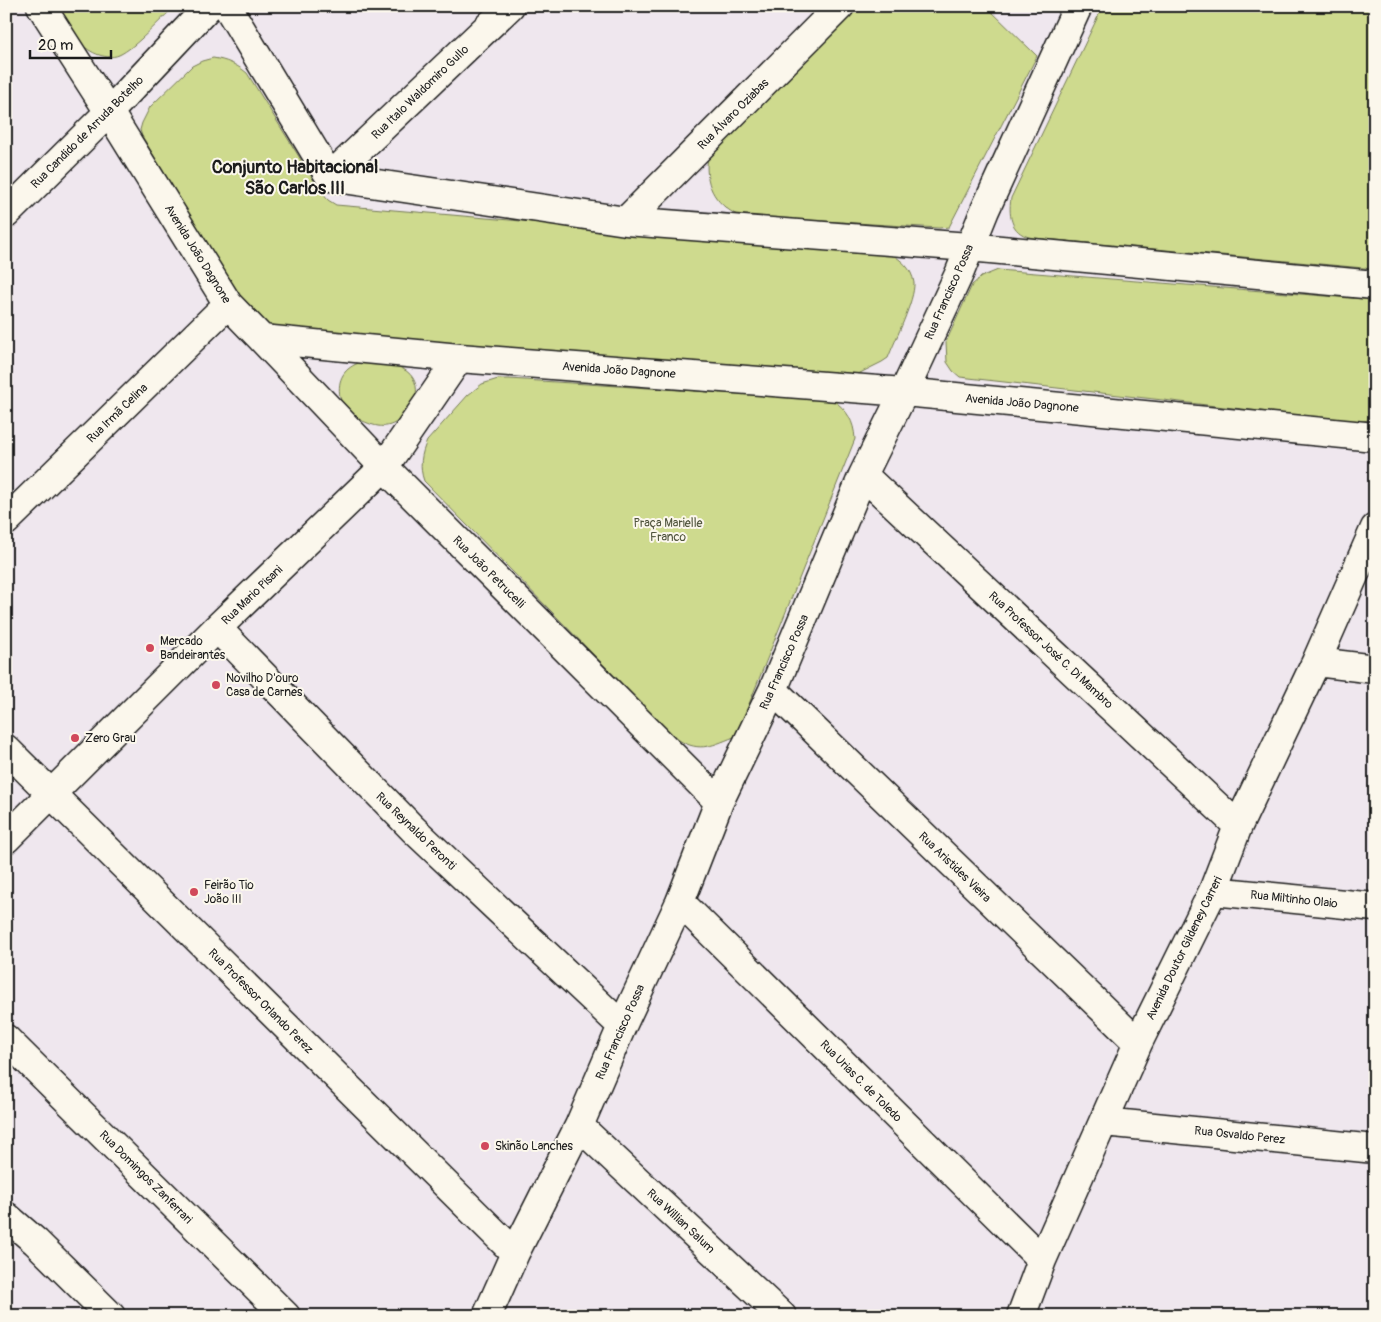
<svg xmlns="http://www.w3.org/2000/svg" width="1381" height="1322" font-family="Pangolin,sans-serif">
	<style>
		.green { fill: #ceda8e; stroke: #757b55 }
		.lines { fill: none; stroke-linecap: round; stroke-linejoin: round }
		.minor-casing { stroke: #1c1c1c; stroke-width: 31 }
		.minor { stroke: #fbf7ec; stroke-width: 28 }
		.poi-dot { fill: #d1495b; stroke: #fbf7ec; stroke-width: 2 }
		.labels { text-anchor: middle; stroke-width: 4; stroke-linejoin: round; paint-order: stroke }
		.street-label { font-size: 12px; fill: #1c1c1c; stroke: #fbf7ec }
		.park-label { font-size: 12px; fill: #51553e; stroke: #fbf7ec }
		.poi-label { font-size: 12px; fill: #1c1c1c; stroke: #fbf7ec; text-anchor: start }
		.district-label { font-size: 18px; font-weight: bold; fill: #1c1c1c; stroke: #fbf7ec }
	</style>
	<rect width="100%" height="100%" fill="#efe7ee"/>
	<filter id="ink" filterUnits="userSpaceOnUse"><feTurbulence type="fractalNoise" baseFrequency=".02" numOctaves="2"/><feDisplacementMap in="SourceGraphic" scale="10" xChannelSelector="R" yChannelSelector="G"/><feConvolveMatrix kernelMatrix="1 2 1 2 8 2 1 2 1" color-interpolation-filters="sRGB"/></filter>
	<g filter="url(#ink)">
		<path class="green" d="M57 6H175C161 19 135 48 119 55 105 61 86 51 78 40 70 30 64 17 57 6Z
			M852 6H986L1037 56 949 227 939 228 739 216C713 203 704 183 708 155Z
			M1103 6H1375V269L1034 238C1012 235 1008 218 1011 198Z
			M213 58C226 60 236 64 247 73L321 192 328 200 336 205 890 253C901 260 912 268 914 283 915 300 895 340 888 358L882 362 858 374 272 330 245 306 142 136 140 130 142 123 150 107 192 66 202 61Z
			M998 270 1375 300V419L1357 422 960 377 953 371 947 362 946 342 972 285 981 277Z
			M361 362C371 363 382 362 392 365 425 372 422 405 398 421 384 431 372 425 358 419 355 418 351 416 348 414 344 410 341 403 340 397 337 379 344 368 361 362Z
			M498 379H509L833 400C847 410 854 421 855 439L743 719 734 737C709 747 698 753 674 737L424 481C419 467 421 454 427 441L468 395 482 384Z"/>
		<g class="lines">
			<g class="minor-casing">
				<path id="minor" d="M41 6 109 112 228 304 262 339 459 358 904 392 1375 437
					M227 6 330 177 626 221 969 247 1375 285
					M330 177 510 6
					M6 214 109 112 209 6
					M626 221 840 6
					M262 339 384 467 719 802
					M863 475 1238 826
					M6 521 228 304
					M217 628 413 829 622 1026
					M1316 662 1375 669
					M773 690 1138 1043
					M6 749 515 1253
					M6 839 217 628 384 467 459 358
					M1213 891 1375 907
					M680 902 1042 1260
					M6 1039 286 1316
					M1104 1122 1375 1149
					M579 1126 782 1316
					M6 1216 36 1242 111 1316
					M487 1316 515 1253 579 1126 622 1026 680 902 719 802 773 690 863 475 904 392 959 274 985 210 1078 6
					M1021 1316 1042 1260 1138 1043 1213 891 1238 826 1316 662 1375 528"/>
			</g>
			<use href="#minor" class="minor"/>
		</g>
	</g>
	<g class="poi-dot">
		<circle cx="150" cy="648" r="5"/>
		<circle cx="216" cy="685" r="5"/>
		<circle cx="75" cy="738" r="5"/>
		<circle cx="194" cy="892" r="5"/>
		<circle cx="485" cy="1146" r="5"/>
	</g>
	<g class="labels">
		<g class="street-label">
			<text transform="translate(420 92) rotate(-44)" y="4">Rua Italo Waldomiro Gullo</text>
			<text transform="translate(733 114) rotate(-45)" y="4">Rua Álvaro Oziabas</text>
			<text transform="translate(87 132) rotate(-45)" y="4">Rua Candido de Arruda Botelho</text>
			<text transform="translate(198 254) rotate(58)" y="4">Avenida João Dagnone</text>
			<text transform="translate(949 292) rotate(-66)" y="4">Rua Francisco Possa</text>
			<text transform="translate(619 370) rotate(4)" y="4">Avenida João Dagnone</text>
			<text transform="translate(1022 403) rotate(5)" y="4">Avenida João Dagnone</text>
			<text transform="translate(117 413) rotate(-44)" y="4">Rua Irmã Celina</text>
			<text transform="translate(489 572) rotate(45)" y="4">Rua João Petrucelli</text>
			<text transform="translate(252 595) rotate(-44)" y="4">Rua Mario Pisani</text>
			<text transform="translate(1051 650) rotate(43)" y="4">Rua Professor José C. Di Mambro</text>
			<text transform="translate(784 662) rotate(-66)" y="4">Rua Francisco Possa</text>
			<text transform="translate(416 831) rotate(44)" y="4">Rua Reynaldo Peronti</text>
			<text transform="translate(955 867) rotate(44)" y="4">Rua Aristides Vieira</text>
			<text transform="translate(1294 899) rotate(6)" y="4">Rua Miltinho Olaio</text>
			<text transform="translate(1184 948) rotate(-64)" y="4">Avenida Doutor Gildeney Carreri</text>
			<text transform="translate(261 1001) rotate(45)" y="4">Rua Professor Orlando Perez</text>
			<text transform="translate(620 1032) rotate(-66)" y="4">Rua Francisco Possa</text>
			<text transform="translate(861 1081) rotate(45)" y="4">Rua Urias C. de Toledo</text>
			<text transform="translate(1240 1135) rotate(6)" y="4">Rua Osvaldo Perez</text>
			<text transform="translate(146 1177) rotate(45)" y="4">Rua Domingos Zanferrari</text>
			<text transform="translate(681 1221) rotate(43)" y="4">Rua Willian Salum</text>
		</g>
		<g class="park-label">
			<text x="668" y="527">Praça Marielle<tspan x="668" dy="14">Franco</tspan></text>
		</g>
		<g class="poi-label">
			<text x="160" y="645">Mercado<tspan x="160" dy="14">Bandeirantes</tspan></text>
			<text x="226" y="682">Novilho D'ouro<tspan x="226" dy="14">Casa de Carnes</tspan></text>
			<text x="85" y="742">Zero Grau</text>
			<text x="204" y="889">Feirão Tio<tspan x="204" dy="14">João III</tspan></text>
			<text x="495" y="1150">Skinão Lanches</text>
		</g>
		<g class="district-label">
			<text x="295" y="173">Conjunto Habitacional<tspan x="295" dy="21">São Carlos III</tspan></text>
		</g>
	</g>
	<rect width="1381" height="1322" fill="none" stroke="#fbf7ec" stroke-width="25"/>
	<rect x="12" y="12" width="1356" height="1297" fill="none" stroke="#1c1c1c" stroke-width="2" filter="url(#ink)"/>
	<path d="M30 50v8h81v-8" fill="none" stroke="#1c1c1c" stroke-width="2.5"/>
	<text x="38" y="50" font-size="15" fill="#1c1c1c" stroke="#fbf7ec" stroke-width="4" paint-order="stroke">20 m</text>
</svg>
